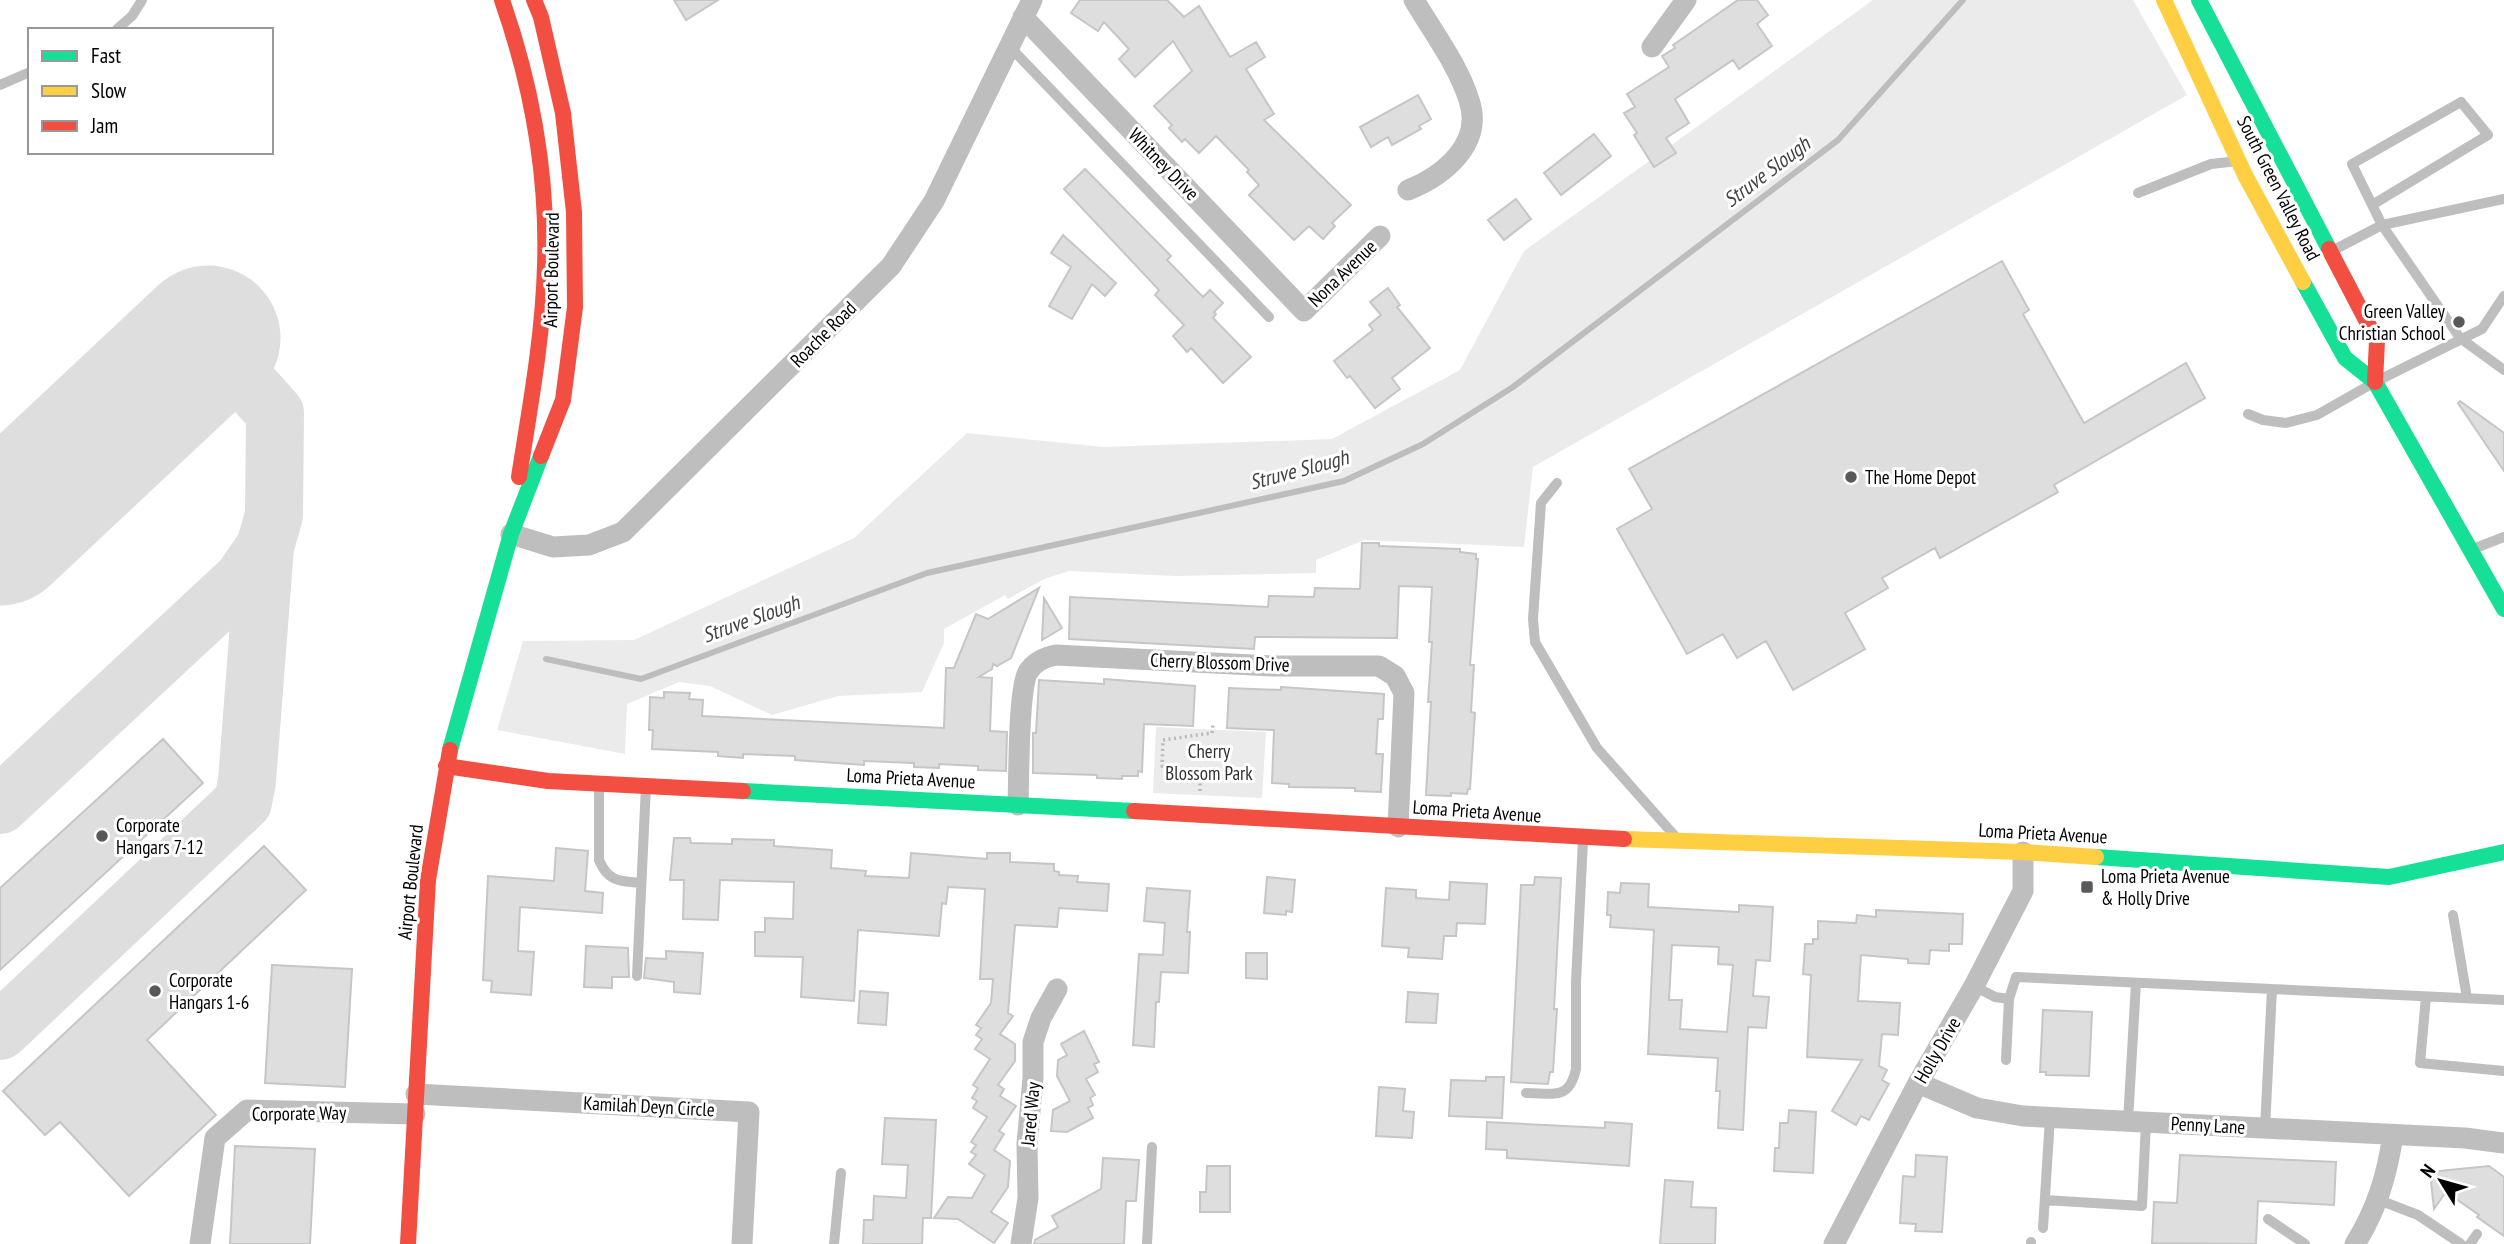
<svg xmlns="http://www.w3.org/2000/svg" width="2504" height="1244" font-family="'PT Sans Narrow',sans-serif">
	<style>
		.green { fill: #ebebeb }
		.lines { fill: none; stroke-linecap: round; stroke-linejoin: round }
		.stream { stroke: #bdbdbd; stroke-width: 6 }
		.taxiway { stroke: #dedede; stroke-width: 58 }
		.runway { stroke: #dedede; stroke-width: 145 }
		.building { fill: #dedede; stroke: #c6c6c6; stroke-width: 2; fill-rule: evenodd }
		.path { stroke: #b9b9b9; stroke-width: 3.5; stroke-dasharray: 2 3.5; stroke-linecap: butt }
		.lane { stroke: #bebebe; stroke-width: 10 }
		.street { stroke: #bebebe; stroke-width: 21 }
		.fast { stroke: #16e098; stroke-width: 16 }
		.slow { stroke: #ffcf43; stroke-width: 16 }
		.jam { stroke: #f24e42; stroke-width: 16 }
		.poi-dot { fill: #595959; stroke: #fff; stroke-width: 2.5 }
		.labels { text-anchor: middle; stroke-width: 6; stroke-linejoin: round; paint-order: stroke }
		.street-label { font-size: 19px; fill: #000; stroke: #fff }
		.poi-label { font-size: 19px; fill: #000; stroke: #fff; text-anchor: start }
		.park-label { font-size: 19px; fill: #313131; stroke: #fff }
		.water-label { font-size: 21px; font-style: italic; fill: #424242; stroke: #fff }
	</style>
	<rect width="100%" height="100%" fill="#fff"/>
	<path class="green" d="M1873 0H2133L2187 95 1533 467 1524 547 1364 540 1316 560V573L1176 576 1069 571 1044 579 1008 599 1005 595 944 629V643L922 692 838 696 772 715 710 686 679 682 627 704 625 754 497 730 523 641 634 640 854 538 967 433 1103 447 1332 439 1460 370 1524 251Z
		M1156 727 1266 732 1262 798 1153 793Z"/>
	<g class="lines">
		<path class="stream" d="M546 659 641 679 927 573 1344 481 1423 444 1513 387 1838 140 1963 0"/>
		<path class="taxiway" d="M0 805 243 579 265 547 274 515 275 413 208 338
			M0 1031 243 802 247 781 265 547"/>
		<path class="runway" d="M0 533 208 338"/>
	</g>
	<path class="building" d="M674 0H718L686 20Z
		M1080 0H1167L1184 17 1199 6 1230 57 1256 42 1265 57 1246 69 1274 114 1264 120 1351 205 1332 223 1335 226 1323 239 1309 226 1294 240 1249 195 1259 185 1247 172 1249 170 1216 136 1199 153 1185 139 1182 142 1169 128 1172 125 1154 106 1192 71 1173 41 1135 77 1119 59 1129 49 1104 22 1098 31 1071 13Z
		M1738 0H1757L1768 15 1757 24 1772 46 1739 69 1733 60 1675 99 1689 123 1666 138 1676 153 1654 167 1634 135 1637 133 1624 113 1635 107 1627 94 1669 67 1662 56 1675 48 1673 45Z
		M1418 95 1431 119 1419 126 1421 129 1392 145 1388 137 1371 147 1360 127Z
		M1594 134 1611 156 1561 195 1544 173Z
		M1085 169 1171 256 1167 260 1203 297 1210 290 1223 303 1214 312 1216 314 1213 318 1251 357 1223 383 1191 348 1187 352 1173 336 1184 325 1155 295 1159 290 1064 189Z
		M1516 199 1531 219 1504 240 1488 220Z
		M1063 235 1116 283 1105 296 1092 284 1072 319 1049 306 1071 267 1051 253Z
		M2002 261 2029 310 2023 314 2084 423 2186 363 2205 398 2054 485 2058 492 1940 558 1935 548 1882 578 1888 588 1845 613 1865 649 1793 690 1766 641 1737 658 1723 634 1687 654 1617 529 1652 509 1629 469Z
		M1388 288 1400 305 1397 307 1430 348 1392 378 1400 389 1375 408 1350 376 1347 378 1334 361 1373 330 1369 325 1381 315 1370 302Z
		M2460 401 2504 433V471L2458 403Z
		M1362 543H1379V546L1460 549V552L1476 554V559H1478L1470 665H1474L1471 712 1475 713 1470 789H1468L1467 794 1451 793V796L1426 795 1431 702H1428L1432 642H1429L1432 587 1399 586 1397 638 1255 637 1254 649 1069 639 1070 597 1268 607 1269 596 1314 597 1315 588 1360 589Z
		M1039 588 1011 658 997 666 993 664 992 669 979 677 992 678 990 731 1007 732 1006 771 978 770V766L939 764V768L914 767V763L864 761V765L795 760V756L743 754V758L718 756V752L652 749 653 730H649L650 697 664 698V692L690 693 689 699 703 700 702 716 944 728 946 668H954L976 614 988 619Z
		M1044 598 1062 628 1042 640Z
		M1104 679 1195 686 1193 726 1144 724 1142 772 1138 771V776H1122V779L1097 778V775L1033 773V733H1036L1039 680 1104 684Z
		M1281 687 1384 694 1383 719H1378L1376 754H1383L1381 792 1355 791V788L1289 787V784L1272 783 1274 730 1227 728 1229 688 1281 690Z
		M163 739 203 783 0 970V888Z
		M674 838H690L691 843 732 844V839L774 840V846L832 850 831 868 866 871 865 876 909 878 911 853 987 859V853H1010V862L1054 864V871L1059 872V875L1078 876 1077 882 1109 884 1107 911 1059 908 1057 927 1015 925 1008 1013 1013 1016 1000 1034 1015 1044V1061L998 1085 1004 1089 1000 1096 1016 1106 999 1131 1004 1134 994 1150 1010 1161 1008 1187 991 1212 1008 1223 994 1243 958 1219 934 1218 948 1197 972 1198 985 1175 969 1164 976 1155 971 1152 976 1145 971 1142 987 1117 973 1108 977 1101 972 1098 978 1088 973 1085 990 1059 975 1049 982 1039 976 1035 981 1028 976 1025 991 1003 993 979H980L985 889 948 887 946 904 942 903 939 936 858 930 854 1001 801 997 803 957 755 956V932H765V918L793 919 794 882 720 880 718 920 683 919 684 880H670Z
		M264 846 306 890 147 1040 216 1115 129 1196 60 1122 45 1135 3 1091Z
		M556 848 588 851 585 891 603 893 602 913 520 907 518 951 534 952 531 995 491 992 492 981 483 980 488 876 554 881Z
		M1267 877 1295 880 1292 912 1286 911V915L1264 913Z
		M1535 877 1561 878 1554 1009H1557L1553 1072H1550L1548 1084 1511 1082 1521 885H1534Z
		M1450 882 1487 884 1485 924 1457 923 1456 936H1444L1442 959 1408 957 1409 948 1382 946 1386 888 1416 890V898L1449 900Z
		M1621 883 1649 884 1648 907 1739 912V905L1773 907 1770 961 1756 960 1753 996 1769 997 1766 1028 1748 1027 1743 1130 1718 1128 1720 1091H1716L1718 1058 1648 1054 1654 930 1610 927 1611 915H1607L1608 892 1620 893ZM1672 945 1719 947 1718 964 1733 965 1727 1032 1680 1029 1682 1000H1669Z
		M1147 888 1190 891 1187 932H1190L1188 973 1161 972 1159 1002H1156L1154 1047 1133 1045 1139 954 1163 955 1165 923 1144 921Z
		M1876 910 1963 914 1962 944H1949V951L1930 950 1929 964 1908 963V959L1861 955 1858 1001 1900 1003 1898 1035 1882 1034 1879 1066 1887 1070 1882 1080 1889 1084 1869 1120 1861 1116 1856 1125 1832 1111 1862 1060 1807 1057 1811 975 1803 974 1805 944H1813V939H1818V921L1856 923 1857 915 1876 917Z
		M586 946 628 948 629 977H612V988L584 987Z
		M666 951 703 953 700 994 674 992V982L644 978 646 958 666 959Z
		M1246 953H1267V979L1246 978Z
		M272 965 352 969 345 1087 265 1083Z
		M860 991 888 993 886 1025 858 1023Z
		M1408 992 1438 994 1436 1023 1406 1022Z
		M2043 1010 2092 1012 2089 1076 2046 1075V1072H2040Z
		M1084 1031 1099 1062 1094 1064 1098 1072 1086 1079 1095 1095 1090 1098 1093 1105 1088 1108 1093 1118 1067 1132 1051 1131 1053 1110 1070 1101 1057 1076 1058 1060 1067 1055 1061 1044Z
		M1486 1077H1504L1502 1118 1449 1116 1451 1080 1486 1081Z
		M1379 1087 1405 1089 1403 1111 1414 1112 1412 1138 1376 1136Z
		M1789 1110 1816 1112 1813 1173 1774 1171 1775 1148H1779L1780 1123H1788Z
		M885 1118 936 1120 931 1218H923L922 1244H863L864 1220H873L874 1196 906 1198 908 1165 882 1164Z
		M1487 1122 1605 1128V1122L1632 1124 1629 1166 1507 1158V1150L1486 1149Z
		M235 1146 315 1149 310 1244H230Z
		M1916 1155 1947 1157 1942 1232 1915 1231 1916 1224 1900 1223 1903 1176 1915 1177Z
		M2180 1155 2336 1162 2334 1205 2258 1201 2256 1244 2152 1243 2154 1202 2177 1203Z
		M1103 1158 1139 1160 1136 1201H1126L1124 1244H1034L1035 1240 1058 1227 1052 1216 1101 1189Z
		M1207 1166H1230V1212H1200V1192H1206Z
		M2489 1166 2504 1177V1236L2477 1217 2479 1215 2446 1192 2434 1209 2430 1172Z
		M1665 1180 1693 1182 1691 1207 1716 1208 1715 1244H1660Z"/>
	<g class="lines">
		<path class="path" d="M1200 791V781L1162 766 1163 740 1212 733 1213 725"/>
		<path class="lane" d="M116 30 132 16 142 0
			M1009 46 1269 317
			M0 85 30 72
			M2138 193 2211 164 2238 161
			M2372 205 2488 135 2461 102 2352 164 2382 225 2460 338 2504 370
			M2330 252 2382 225 2504 199
			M2248 414 2263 420 2286 423 2317 415 2375 382 2482 329 2504 296
			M1557 483 1541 503 1533 619 1535 642 1597 748 1674 835
			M2473 549 2504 537
			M599 783V860C608 882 620 881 641 883
			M2453 915 2467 998
			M637 976 646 786
			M1974 986 1995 997 2009 999 2016 977 2504 1000
			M2426 997 2420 1063 2504 1071
			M2006 1060 2009 999
			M1526 1093C1553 1093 1569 1101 1576 1069V982L1583 840
			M2128 1121 2136 983
			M2265 1128 2272 989
			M2045 1200 2142 1206 2146 1122
			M2379 1200 2418 1215 2461 1244
			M2268 1219 2305 1244
			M2043 1228 2050 1118
			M834 1244 841 1173
			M1147 1244 1152 1147
			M2031 1244V1242
			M2470 1244 2477 1234"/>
		<path class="street" d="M1023 17 1304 311 1380 236
			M1652 47 1686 0
			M1408 190C1443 176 1484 144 1469 100 1458 65 1433 32 1414 0
			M511 534 553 547 589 545 623 532 891 266 934 201 1032 0
			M1018 805C1019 779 1018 690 1028 672 1035 661 1045 657 1056 655L1274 666H1379L1395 676 1404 693 1398 827
			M1918 1083 1977 1108 2023 1116 2465 1138 2504 1143
			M416 1094 749 1112 742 1244
			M200 1244 215 1138 247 1110 415 1114
			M1021 1244 1028 1198 1027 1144 1033 1078V1042L1041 1018 1057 989
			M1834 1244 1918 1083 1974 986 2023 891V852
			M2355 1244C2377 1209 2387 1175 2393 1135"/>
		<path class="fast" d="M2199 0 2329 249
			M2303 282 2345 358 2375 382 2504 609
			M450 750 511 534 541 456
			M743 791 1134 811
			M2096 857 2389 877 2504 852"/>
		<path class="slow" d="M2164 0 2245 175 2303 282
			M1624 839 2023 852 2096 857"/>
		<path class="jam" d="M502 0C532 86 548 175 545 266 543 337 530 407 519 477
			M534 0 541 17 563 113 574 212 575 307 563 400 541 456
			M2329 249 2377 341 2375 382
			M446 766 548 781 743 791
			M1134 811 1624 839
			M408 1244 428 880 450 750"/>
	</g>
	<g class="poi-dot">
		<circle cx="2459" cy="322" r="7"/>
		<circle cx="1851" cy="477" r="7"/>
		<circle cx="102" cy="836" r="7"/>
		<rect x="2080" y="880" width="14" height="14" rx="3.5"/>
		<circle cx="155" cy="991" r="7"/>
	</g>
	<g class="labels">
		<g class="street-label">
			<text transform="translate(1164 164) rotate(46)" y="7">Whitney Drive</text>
			<text transform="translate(2279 188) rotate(63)" y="7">South Green Valley Road</text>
			<text transform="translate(551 270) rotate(-89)" y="7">Airport Boulevard</text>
			<text transform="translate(1342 273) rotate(-44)" y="7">Nona Avenue</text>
			<text transform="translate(823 334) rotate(-45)" y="7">Roache Road</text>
			<text transform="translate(1220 662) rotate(2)" y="7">Cherry Blossom Drive</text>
			<text transform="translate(911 778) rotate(3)" y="7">Loma Prieta Avenue</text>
			<text transform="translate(1477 811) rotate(4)" y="7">Loma Prieta Avenue</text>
			<text transform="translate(2043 833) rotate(3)" y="7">Loma Prieta Avenue</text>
			<text transform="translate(410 882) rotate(-84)" y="7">Airport Boulevard</text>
			<text transform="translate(1937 1050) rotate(-60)" y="7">Holly Drive</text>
			<text transform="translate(649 1106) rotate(3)" y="7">Kamilah Deyn Circle</text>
			<text transform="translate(299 1113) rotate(-1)" y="7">Corporate Way</text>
			<text transform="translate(1030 1114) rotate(-85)" y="7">Jared Way</text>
			<text transform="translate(2208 1125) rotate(3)" y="7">Penny Lane</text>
		</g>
		<g class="poi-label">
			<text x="2445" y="318" text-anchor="end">Green Valley<tspan x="2445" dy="22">Christian School</tspan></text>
			<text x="1865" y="484">The Home Depot</text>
			<text x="116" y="832">Corporate<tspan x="116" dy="22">Hangars 7-12</tspan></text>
			<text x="2101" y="883">Loma Prieta Avenue<tspan x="2101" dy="22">&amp; Holly Drive</tspan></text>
			<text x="169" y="987">Corporate<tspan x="169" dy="22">Hangars 1-6</tspan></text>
		</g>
		<g class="park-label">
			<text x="1209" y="758">Cherry<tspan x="1209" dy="22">Blossom Park</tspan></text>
		</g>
		<g class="water-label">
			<text transform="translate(1767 172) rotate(-37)" y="7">Struve Slough</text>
			<text transform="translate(1299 470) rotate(-15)" y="7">Struve Slough</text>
			<text transform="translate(751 619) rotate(-20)" y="7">Struve Slough</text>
		</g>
	</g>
	<rect x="28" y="28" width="245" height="126" fill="#ffffff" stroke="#999999" stroke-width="2"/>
	<rect x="42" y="51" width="35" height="10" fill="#16e098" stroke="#999999" stroke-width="2"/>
	<text x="91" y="63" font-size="21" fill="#000000">Fast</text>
	<rect x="42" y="86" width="35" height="10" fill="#ffcf43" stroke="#999999" stroke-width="2"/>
	<text x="91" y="98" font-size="21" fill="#000000">Slow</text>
	<rect x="42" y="121" width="35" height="10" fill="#f24e42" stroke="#999999" stroke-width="2"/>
	<text x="91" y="133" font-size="21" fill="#000000">Jam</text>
	<g transform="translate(2441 1181) rotate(307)" stroke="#ffffff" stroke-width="5" paint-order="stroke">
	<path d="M0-5L12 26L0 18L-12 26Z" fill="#000000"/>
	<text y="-10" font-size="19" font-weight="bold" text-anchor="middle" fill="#000000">N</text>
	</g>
</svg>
